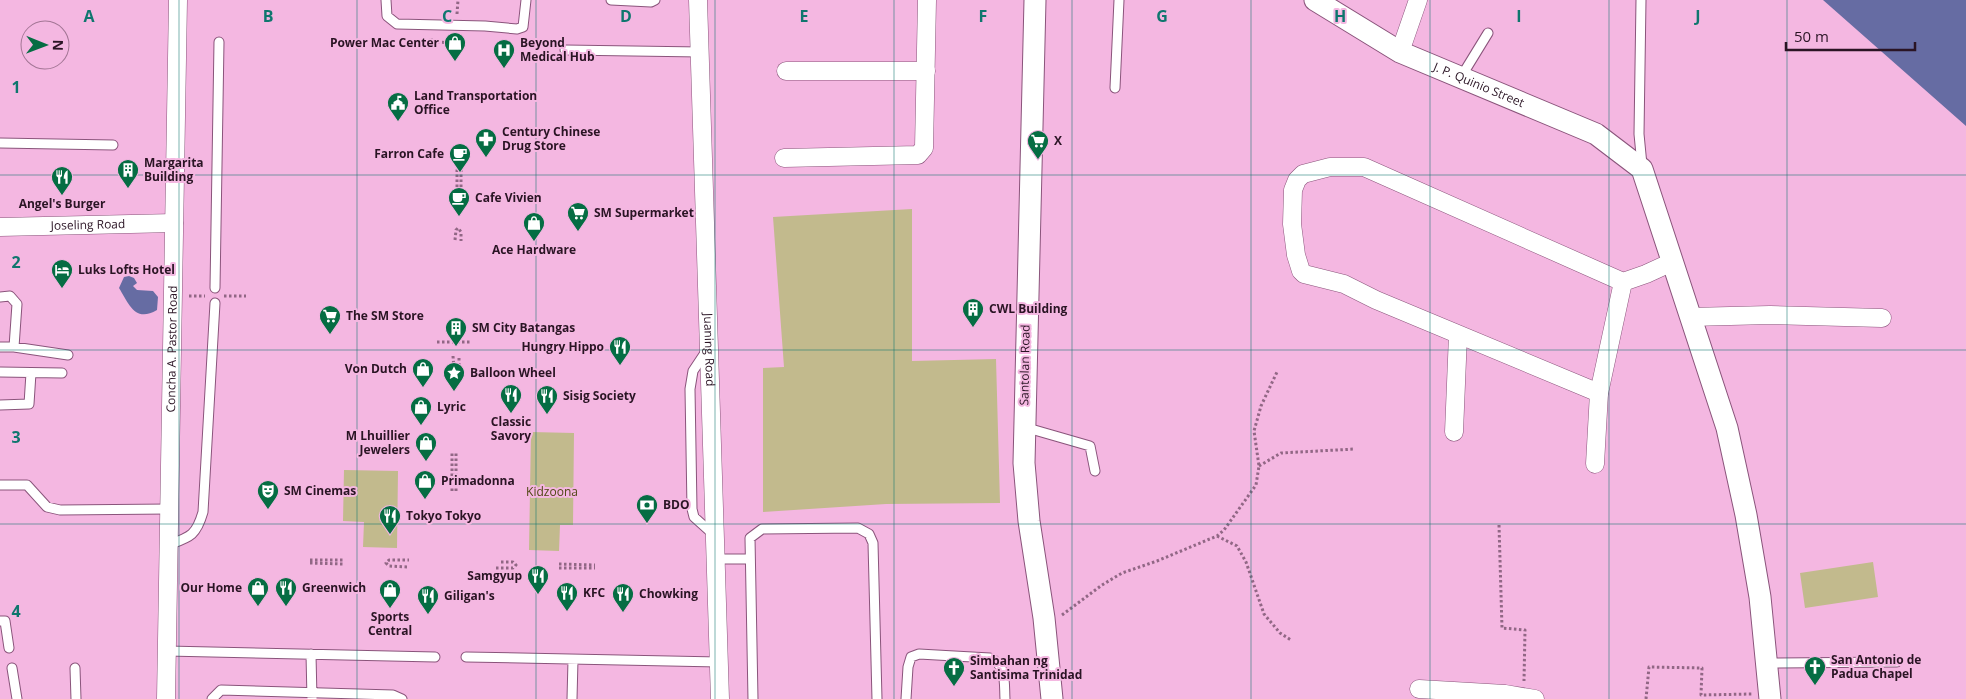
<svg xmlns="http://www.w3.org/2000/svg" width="1966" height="699" font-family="'Open Sans',sans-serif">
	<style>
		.green { fill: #c2ba8d }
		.water { fill: #666ca3 }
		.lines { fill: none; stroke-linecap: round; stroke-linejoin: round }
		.service-casing { stroke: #8a547b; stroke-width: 11 }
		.minor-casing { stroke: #8a547b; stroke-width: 19 }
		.tertiary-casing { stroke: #8a547b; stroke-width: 23 }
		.path { stroke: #916785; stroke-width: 3; stroke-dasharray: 2.5 2.5; stroke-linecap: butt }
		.service { stroke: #fff; stroke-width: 9 }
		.minor { stroke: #fff; stroke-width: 18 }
		.tertiary { stroke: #fff; stroke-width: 21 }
		.grid { fill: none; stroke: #0f766e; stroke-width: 1; stroke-opacity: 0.55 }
		.labels { text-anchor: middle; stroke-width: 4; stroke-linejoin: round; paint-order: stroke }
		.poi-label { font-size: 12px; font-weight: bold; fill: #2a1424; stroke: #f4b7e1; text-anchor: start }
		.street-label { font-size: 12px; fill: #2a1424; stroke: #f4b7e1 }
		.park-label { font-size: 12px; fill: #514715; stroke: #f4b7e1 }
		.grid-label { font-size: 16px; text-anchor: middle; font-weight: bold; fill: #0f766e; stroke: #f4b7e1; stroke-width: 4; stroke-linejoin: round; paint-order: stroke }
	</style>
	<rect width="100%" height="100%" fill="#f4b7e1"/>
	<path class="green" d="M912 209V361L996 359 1000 503 886 504 763 512V368L784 367 773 217Z
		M531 432 574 433 573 525H560L559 551 529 550Z
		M344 470 398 471 397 548 363 547 364 522 343 521Z
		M1873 562 1878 597 1805 608 1800 573Z"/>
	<path class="water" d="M1823 0H1966V126Z
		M129 276 134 278 137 283 133 286 137 290 153 291 158 297 157 310C135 323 129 304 119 288L124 277Z"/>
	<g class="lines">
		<g class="service-casing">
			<path id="service" d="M386 0 387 16 397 24 485 26 517 29 523 27 526 0
				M611 0 651 2 655 0
				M1641 0 1639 134 1642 165
				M565 50 701 52
				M1461 77 1488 33
				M1115 88 1119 0
				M0 143 113 145
				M215 288 219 42
				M0 297 10 296 17 304 14 347
				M0 347H14L68 355
				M707 350 693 371 690 389 692 509 694 517 714 535
				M0 372 62 373
				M0 405 29 404 31 373
				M1024 427 1090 446 1095 471
				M0 485H27L47 507 60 510 169 509
				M168 545C190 537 196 536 203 512L215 303
				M716 559H749
				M0 621H5L9 648
				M167 651 435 657
				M311 654 312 699
				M466 657 719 662
				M1767 663 1897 662
				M12 668 17 699
				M75 668 76 699
				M212 699 221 690 393 695 402 699
				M572 699 573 660
				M753 699 750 538 762 529 858 528 869 534 873 543 877 699
				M906 699 908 667 911 657 919 654 990 658C1007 665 1004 683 1005 699"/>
		</g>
		<g class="minor-casing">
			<g id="minor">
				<path id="s1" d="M698 0 720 699"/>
				<path d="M1400 52 1418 0"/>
				<path d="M786 71H926"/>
				<path d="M784 158 918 155 924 148 927 0"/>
				<path id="s2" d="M0 227 174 223"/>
				<path d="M1690 317 1770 315 1882 318"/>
				<path d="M1599 393 1376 300 1344 284 1304 274 1301 271 1296 255 1292 224 1293 190 1297 180 1303 174 1330 167H1364L1623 282 1646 274 1672 262"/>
				<path d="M1454 432 1458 335"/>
				<path d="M1595 464 1599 393 1623 282"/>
				<path d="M1419 689 1505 694 1535 699"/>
				<path id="s3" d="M166 699 178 0"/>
			</g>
		</g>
		<g class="tertiary-casing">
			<g id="tertiary">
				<path d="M1035 0 1024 463 1029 521 1044 618 1052 699"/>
				<path id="s4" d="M1315 0 1400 52 1596 134 1642 169 1727 428 1746 515 1760 597 1770 699"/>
			</g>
		</g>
		<path class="path" d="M457 14 458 0
			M431 38V42L461 43V49
			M457 202V164
			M461 202V164
			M455 240 456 230 458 228 461 232V241
			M189 296H205
			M224 296H246
			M437 342H470
			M453 356 454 369 459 367V358
			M1259 466 1281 453 1355 449
			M452 491V453
			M456 491V453
			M1499 525 1502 628 1525 630 1524 681
			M1217 536 1237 546 1246 562 1264 614 1280 633 1291 640
			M310 560H343
			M310 563 343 564
			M559 564 595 565
			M407 567 389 566 386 563 389 560H409
			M496 568H513L516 565 513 562H500
			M559 568H595
			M1062 615 1102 585 1122 573 1157 561 1217 536 1224 530 1256 485 1259 466 1254 431 1261 406 1277 372
			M1646 699 1649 667 1702 668 1701 695 1752 694"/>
		<use href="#service" class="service"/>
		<use href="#minor" class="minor"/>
		<use href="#tertiary" class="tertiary"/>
	</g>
	<path class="grid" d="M179 0V699M357 0V699M536 0V699M715 0V699M894 0V699M1072 0V699M1251 0V699M1430 0V699M1609 0V699M1787 0V699M0 175H1966M0 350H1966M0 524H1966"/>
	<defs>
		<g id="shop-pin" transform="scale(1.125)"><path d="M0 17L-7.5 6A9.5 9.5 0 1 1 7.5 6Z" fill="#056d43" stroke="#f4b7e1"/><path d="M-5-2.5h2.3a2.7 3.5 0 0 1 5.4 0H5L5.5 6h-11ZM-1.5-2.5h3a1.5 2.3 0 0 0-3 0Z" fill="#fff"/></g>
		<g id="hospital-pin" transform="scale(1.125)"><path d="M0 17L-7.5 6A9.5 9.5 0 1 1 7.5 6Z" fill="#056d43" stroke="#f4b7e1"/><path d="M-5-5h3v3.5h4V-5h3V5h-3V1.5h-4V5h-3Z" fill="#fff"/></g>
		<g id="civic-pin" transform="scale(1.125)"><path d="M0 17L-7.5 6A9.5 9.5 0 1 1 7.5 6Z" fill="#056d43" stroke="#f4b7e1"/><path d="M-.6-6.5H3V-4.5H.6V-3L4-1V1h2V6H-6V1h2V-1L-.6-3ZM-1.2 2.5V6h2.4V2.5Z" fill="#fff"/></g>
		<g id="pharmacy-pin" transform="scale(1.125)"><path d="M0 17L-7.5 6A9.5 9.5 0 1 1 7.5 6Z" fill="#056d43" stroke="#f4b7e1"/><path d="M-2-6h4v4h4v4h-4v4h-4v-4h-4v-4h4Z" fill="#fff"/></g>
		<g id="supermarket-pin" transform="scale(1.125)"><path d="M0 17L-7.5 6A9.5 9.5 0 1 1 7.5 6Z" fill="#056d43" stroke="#f4b7e1"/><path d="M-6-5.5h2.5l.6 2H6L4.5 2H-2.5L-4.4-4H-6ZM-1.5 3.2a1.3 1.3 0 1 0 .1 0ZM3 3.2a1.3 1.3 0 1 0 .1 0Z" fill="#fff"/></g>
		<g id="cafe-pin" transform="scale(1.125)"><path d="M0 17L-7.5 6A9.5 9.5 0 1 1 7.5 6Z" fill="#056d43" stroke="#f4b7e1"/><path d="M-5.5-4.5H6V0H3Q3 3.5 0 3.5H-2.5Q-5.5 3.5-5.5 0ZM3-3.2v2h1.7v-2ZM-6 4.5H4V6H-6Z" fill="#fff"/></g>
		<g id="building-pin" transform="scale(1.125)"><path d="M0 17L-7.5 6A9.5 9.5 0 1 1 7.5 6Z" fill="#056d43" stroke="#f4b7e1"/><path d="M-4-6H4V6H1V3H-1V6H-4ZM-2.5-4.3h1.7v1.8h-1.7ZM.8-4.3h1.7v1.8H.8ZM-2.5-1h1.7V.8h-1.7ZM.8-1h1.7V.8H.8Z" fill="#fff"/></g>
		<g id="restaurant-pin" transform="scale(1.125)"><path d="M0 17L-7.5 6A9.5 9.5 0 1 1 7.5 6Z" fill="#056d43" stroke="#f4b7e1"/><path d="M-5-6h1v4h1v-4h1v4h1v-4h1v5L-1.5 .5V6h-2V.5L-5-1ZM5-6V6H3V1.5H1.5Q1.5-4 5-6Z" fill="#fff"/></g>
		<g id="hotel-pin" transform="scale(1.125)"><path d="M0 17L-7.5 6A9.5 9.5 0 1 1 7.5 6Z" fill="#056d43" stroke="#f4b7e1"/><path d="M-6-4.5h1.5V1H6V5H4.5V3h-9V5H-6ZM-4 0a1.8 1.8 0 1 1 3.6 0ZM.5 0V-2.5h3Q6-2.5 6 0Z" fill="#fff"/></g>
		<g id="sight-pin" transform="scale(1.125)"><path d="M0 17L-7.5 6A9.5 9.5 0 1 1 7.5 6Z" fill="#056d43" stroke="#f4b7e1"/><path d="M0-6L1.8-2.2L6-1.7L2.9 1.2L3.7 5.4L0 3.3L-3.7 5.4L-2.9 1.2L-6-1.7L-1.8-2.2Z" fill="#fff"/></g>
		<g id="theatre-pin" transform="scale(1.125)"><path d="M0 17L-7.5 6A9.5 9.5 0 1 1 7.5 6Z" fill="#056d43" stroke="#f4b7e1"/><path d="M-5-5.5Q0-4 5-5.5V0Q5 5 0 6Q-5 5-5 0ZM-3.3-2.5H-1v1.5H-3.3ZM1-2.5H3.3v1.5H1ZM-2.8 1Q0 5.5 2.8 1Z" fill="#fff"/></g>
		<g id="bank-pin" transform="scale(1.125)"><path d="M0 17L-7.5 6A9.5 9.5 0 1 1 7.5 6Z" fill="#056d43" stroke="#f4b7e1"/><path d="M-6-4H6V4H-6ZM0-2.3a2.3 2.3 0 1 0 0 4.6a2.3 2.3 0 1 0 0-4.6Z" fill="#fff"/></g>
		<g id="church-pin" transform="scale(1.125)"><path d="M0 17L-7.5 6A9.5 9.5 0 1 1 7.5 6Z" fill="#056d43" stroke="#f4b7e1"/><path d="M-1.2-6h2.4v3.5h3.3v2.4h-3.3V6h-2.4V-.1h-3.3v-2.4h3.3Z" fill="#fff"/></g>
	</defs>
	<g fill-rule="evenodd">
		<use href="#shop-pin" x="455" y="43"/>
		<use href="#hospital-pin" x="504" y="50"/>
		<use href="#civic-pin" x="398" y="103"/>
		<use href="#pharmacy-pin" x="486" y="139"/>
		<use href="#supermarket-pin" x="1038" y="141"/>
		<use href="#cafe-pin" x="460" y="154"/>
		<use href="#building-pin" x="128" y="170"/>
		<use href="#restaurant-pin" x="62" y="177"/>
		<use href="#cafe-pin" x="459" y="198"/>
		<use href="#supermarket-pin" x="578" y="213"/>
		<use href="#shop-pin" x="534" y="223"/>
		<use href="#hotel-pin" x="62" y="270"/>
		<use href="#building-pin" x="973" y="309"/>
		<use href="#supermarket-pin" x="330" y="316"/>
		<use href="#building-pin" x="456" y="328"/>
		<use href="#restaurant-pin" x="620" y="347"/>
		<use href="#shop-pin" x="423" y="369"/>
		<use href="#sight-pin" x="454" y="373"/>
		<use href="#restaurant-pin" x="511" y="395"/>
		<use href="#restaurant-pin" x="547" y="396"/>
		<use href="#shop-pin" x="421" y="407"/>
		<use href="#shop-pin" x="426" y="443"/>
		<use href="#shop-pin" x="425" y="481"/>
		<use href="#theatre-pin" x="268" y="491"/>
		<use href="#bank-pin" x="647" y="505"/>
		<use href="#restaurant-pin" x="390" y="516"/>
		<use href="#restaurant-pin" x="538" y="576"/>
		<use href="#shop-pin" x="258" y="588"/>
		<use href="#restaurant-pin" x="286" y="588"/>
		<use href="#shop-pin" x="390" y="590"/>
		<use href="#restaurant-pin" x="567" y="593"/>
		<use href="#restaurant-pin" x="623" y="594"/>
		<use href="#restaurant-pin" x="428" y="596"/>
		<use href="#church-pin" x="1815" y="667"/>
		<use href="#church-pin" x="954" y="668"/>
	</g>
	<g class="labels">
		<g class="poi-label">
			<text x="439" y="47" text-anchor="end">Power Mac Center</text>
			<text x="520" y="47">Beyond<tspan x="520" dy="14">Medical Hub</tspan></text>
			<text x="414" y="100">Land Transportation<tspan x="414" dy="14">Office</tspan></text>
			<text x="502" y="136">Century Chinese<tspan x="502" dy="14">Drug Store</tspan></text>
			<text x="1054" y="145">X</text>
			<text x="444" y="158" text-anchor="end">Farron Cafe</text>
			<text x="144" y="167">Margarita<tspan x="144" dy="14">Building</tspan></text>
			<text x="475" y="202">Cafe Vivien</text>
			<text x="62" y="208" text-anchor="middle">Angel's Burger</text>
			<text x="594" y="217">SM Supermarket</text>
			<text x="534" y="254" text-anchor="middle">Ace Hardware</text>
			<text x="78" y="274">Luks Lofts Hotel</text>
			<text x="989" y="313">CWL Building</text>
			<text x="346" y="320">The SM Store</text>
			<text x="472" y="332">SM City Batangas</text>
			<text x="604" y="351" text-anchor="end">Hungry Hippo</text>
			<text x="407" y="373" text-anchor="end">Von Dutch</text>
			<text x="470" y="377">Balloon Wheel</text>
			<text x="563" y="400">Sisig Society</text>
			<text x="437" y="411">Lyric</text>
			<text x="511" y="426" text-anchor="middle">Classic<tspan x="511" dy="14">Savory</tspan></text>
			<text x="410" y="440" text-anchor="end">M Lhuillier<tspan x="410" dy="14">Jewelers</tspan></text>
			<text x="441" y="485">Primadonna</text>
			<text x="284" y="495">SM Cinemas</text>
			<text x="663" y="509">BDO</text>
			<text x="406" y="520">Tokyo Tokyo</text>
			<text x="522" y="580" text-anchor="end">Samgyup</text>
			<text x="242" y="592" text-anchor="end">Our Home</text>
			<text x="302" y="592">Greenwich</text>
			<text x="583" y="597">KFC</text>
			<text x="639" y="598">Chowking</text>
			<text x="444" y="600">Giligan's</text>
			<text x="390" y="621" text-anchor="middle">Sports<tspan x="390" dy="14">Central</tspan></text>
			<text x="1831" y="664">San Antonio de<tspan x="1831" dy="14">Padua Chapel</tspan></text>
			<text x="970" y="665">Simbahan ng<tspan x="970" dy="14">Santisima Trinidad</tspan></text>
		</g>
		<g class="street-label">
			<text dy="4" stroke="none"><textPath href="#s4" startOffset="185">J. P. Quinio Street</textPath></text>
			<text dy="4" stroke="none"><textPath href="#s2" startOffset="88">Joseling Road</textPath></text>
			<text dy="4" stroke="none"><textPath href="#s3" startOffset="350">Concha A. Pastor Road</textPath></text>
			<text dy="4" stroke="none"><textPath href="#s1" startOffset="350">Juaning Road</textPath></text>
			<text transform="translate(1025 365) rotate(-89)" y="4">Santolan Road</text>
		</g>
		<g class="park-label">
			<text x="552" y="496">Kidzoona</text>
		</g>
	</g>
	<g class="grid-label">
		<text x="89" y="22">A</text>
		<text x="268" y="22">B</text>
		<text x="447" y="22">C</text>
		<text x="626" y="22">D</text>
		<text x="804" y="22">E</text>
		<text x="983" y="22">F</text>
		<text x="1162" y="22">G</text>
		<text x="1340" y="22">H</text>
		<text x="1519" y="22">I</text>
		<text x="1698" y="22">J</text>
		<text x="16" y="93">1</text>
		<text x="16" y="268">2</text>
		<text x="16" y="443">3</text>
		<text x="16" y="617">4</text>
	</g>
	<g transform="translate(45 45) rotate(91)"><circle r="24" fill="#f4b7e1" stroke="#a37695"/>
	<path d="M0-4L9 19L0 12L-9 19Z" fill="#056d43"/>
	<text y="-8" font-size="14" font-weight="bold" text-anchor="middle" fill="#2a1424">N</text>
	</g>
	<path d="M1786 42v8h129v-8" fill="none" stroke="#2a1424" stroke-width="2.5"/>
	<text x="1794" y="42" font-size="15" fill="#2a1424" stroke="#f4b7e1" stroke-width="4" paint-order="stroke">50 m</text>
</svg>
